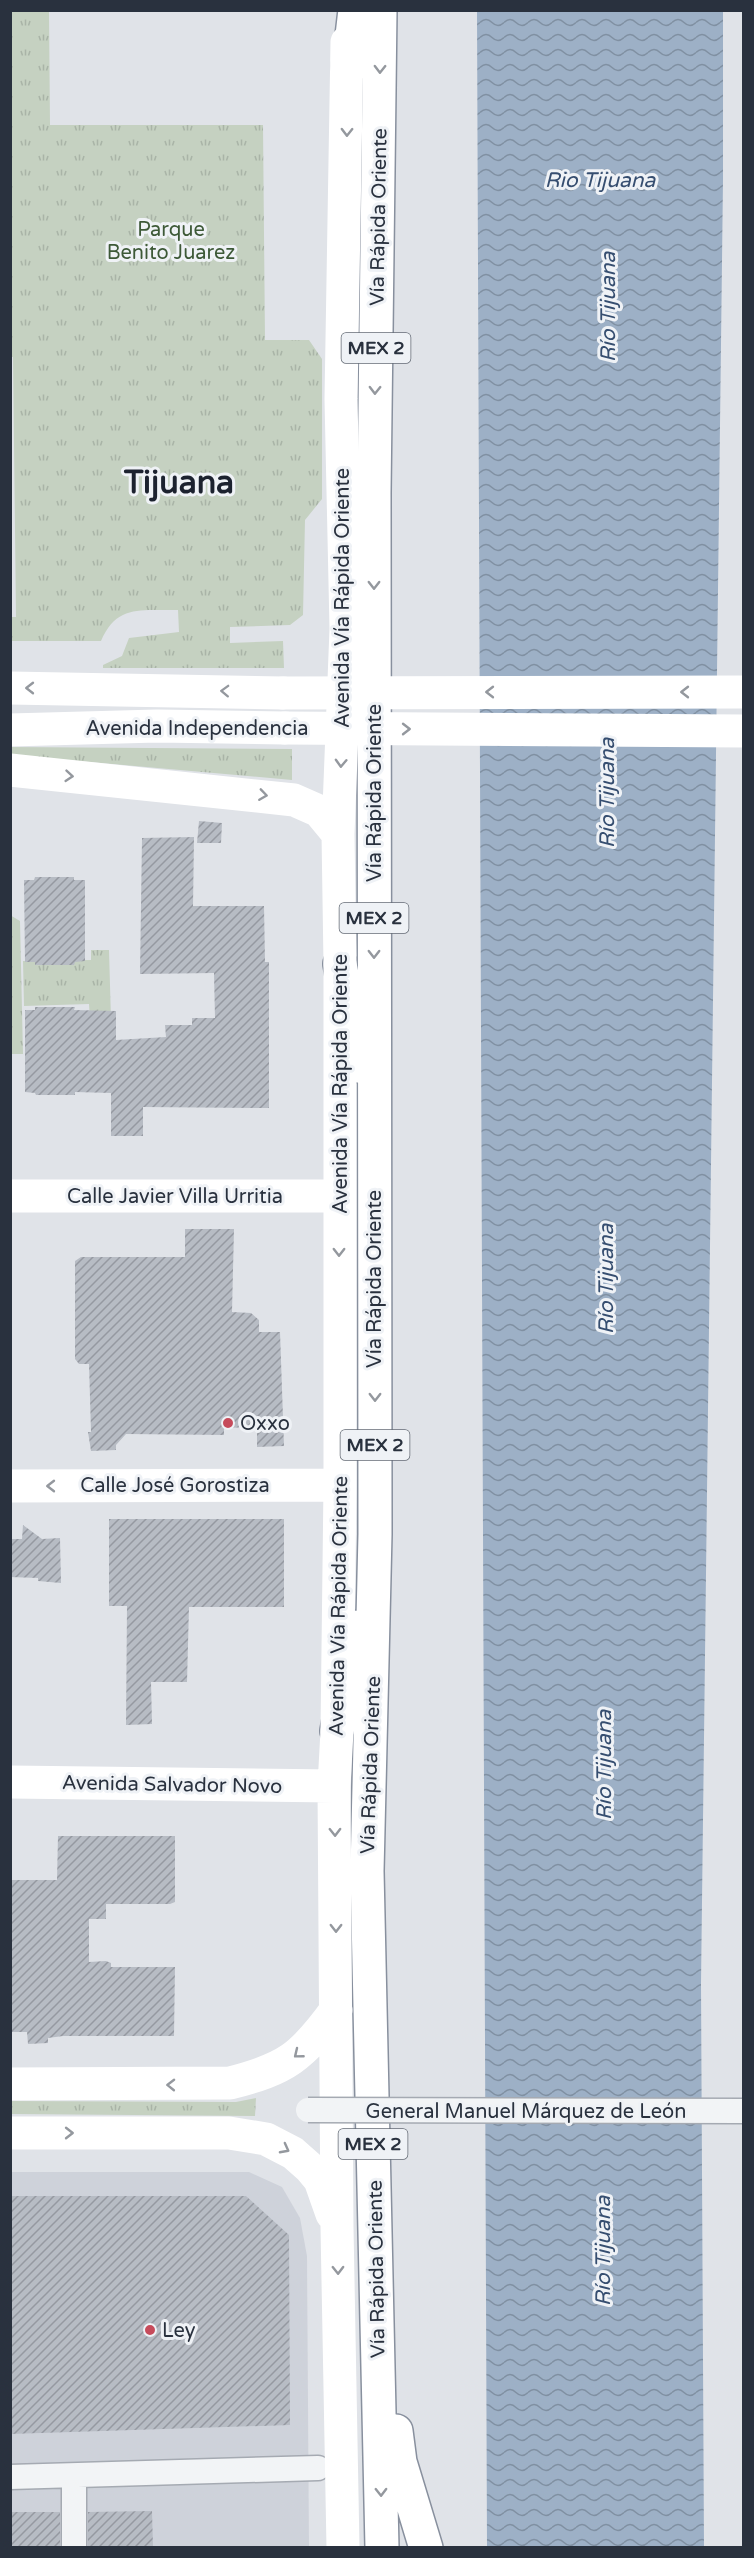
<svg xmlns="http://www.w3.org/2000/svg" width="754" height="2558" font-family="'Varela Round',sans-serif">
	<style>
		.built { fill: #ced2da }
		.grass { fill: url(#grass-tufts) }
		.water { fill: url(#water-waves) }
		.building { fill: url(#building-hatch) }
		.lines { fill: none; stroke-linecap: round; stroke-linejoin: round }
		.street-casing { stroke: #a5aab2; stroke-width: 27 }
		.highway-casing { stroke: #88909e; stroke-width: 36 }
		.street { stroke: #f2f4f6; stroke-width: 24 }
		.secondary { stroke: #fff; stroke-width: 33 }
		.highway { stroke: #fff; stroke-width: 33 }
		.street-bridge-casing { stroke: #a5aab2; stroke-width: 27; stroke-linecap: butt }
		.street-bridge { stroke: #f2f4f6; stroke-width: 24 }
		.secondary-bridge { stroke: #fff; stroke-width: 33 }
		.oneway { stroke: #94989e }
		.poi-dot { fill: #c64b5b; stroke: #eff2f6; stroke-width: 2 }
		.labels { text-anchor: middle; stroke-width: 6; stroke-linejoin: round; paint-order: stroke }
		.shield { fill: #eff2f6; stroke: #646b75; stroke-width: 1.5 }
		.shield-label { font-size: 18px; font-weight: bold; fill: #29313e }
		.street-label { font-size: 20px; fill: #29313e; stroke: #eff2f6 }
		.park-label { font-size: 20px; fill: #3d5937; stroke: #eff2f6 }
		.poi-label { font-size: 20px; fill: #29313e; stroke: #eff2f6; text-anchor: start }
		.water-label { font-size: 21px; font-style: italic; fill: #364e70; stroke: #eff2f6 }
		.town-label { font-size: 32px; font-weight: bold; fill: #1c222f; stroke: #eff2f6 }
	</style>
	<defs>
		<pattern id="grass-tufts" width="24" height="20" patternUnits="userSpaceOnUse" patternTransform="scale(1.5)"><rect width="24" height="20" fill="#c5d1c1"/><path d="M3 7l-1-3M5 7V3M7 7l1-3M15 17l-1-3M17 17v-4M19 17l1-3" fill="none" stroke="#a9b4a7"/></pattern>
		<pattern id="water-waves" width="16" height="10" patternUnits="userSpaceOnUse" patternTransform="scale(1.5)"><rect width="16" height="10" fill="#9db0c6"/><path d="M0 5q4-4 8 0t8 0" fill="none" stroke="#8090a2"/></pattern>
		<pattern id="building-hatch" width="6" height="6" patternUnits="userSpaceOnUse" patternTransform="scale(1.5)"><rect width="6" height="6" fill="#b7bcc4"/><path d="M-1 1l2-2M0 6l6-6M5 7l2-2" fill="none" stroke="#9599a1"/></pattern>
	</defs>
	<rect width="100%" height="100%" fill="#e0e3e8"/>
	<path class="built" d="M11 2172H249L282 2187 300 2218 307 2256 309 2547 11 2548Z"/>
	<path class="grass" d="M10 11H49L50 125H263L265 340H309L322 359V499L305 520 303 615 290 625 230 627V643L283 641 284 668H103V665L122 656 129 638 179 632 178 610C143 611 117 603 101 641H11V617H16L13 357H10Z
		M10 747 292 749V780L11 755Z
		M10 915 20 921 23 1054H11Z
		M91 950H109L111 1020H90L89 1004 24 1006 23 961 91 960Z
		M256 2098 255 2116 11 2114V2101L236 2102Z"/>
	<path class="water" d="M477 11H723V180L701 1984 704 2547H487Z"/>
	<path class="building" d="M199 821 222 823 221 843H197Z
		M194 837 193 906H264L265 962H269V1108L143 1107V1136H111V1093L75 1092V1095H36L35 1093 25 1092V1010H35V1007H75L74 1010 116 1011V1040L166 1037 165 1025H192V1018H215L214 973 140 974 142 838Z
		M35 877H74V880H85V961L75 962 74 965H35V962H25L24 880H34Z
		M185 1229H234L232 1312 251 1313 259 1320V1332H280L284 1446 257 1447V1427L224 1428V1435L126 1434 116 1445V1450L91 1451 88 1432H91L89 1364H79L75 1359V1261L81 1257H185Z
		M109 1519H284V1607H189L187 1682H151L152 1724 126 1725 127 1606H109Z
		M23 1525 42 1539 60 1538 61 1583 38 1581V1578L10 1577V1539H22Z
		M58 1836H175V1902L170 1904H106V1919H89V1962L106 1961 111 1963V1967H175L174 2036H63L48 2038V2043L28 2044 27 2032H10V1880H57Z
		M10 2196H246L289 2235 290 2425 10 2434Z
		M152 2511 153 2547H88V2512Z
		M10 2512H60V2547H10Z"/>
	<g class="lines">
		<g class="street-casing">
			<path id="street" d="M10 2477 318 2468
				M74 2548V2476"/>
		</g>
		<g class="highway-casing">
			<path id="highway" d="M380 10 374 493 375 1534 367 1871 382 2548
				M348 70 355 10
				M340 964 359 1066
				M337 1731 357 1627
				M396 2431 400 2462 426 2548"/>
		</g>
		<use href="#street" class="street"/>
		<path class="secondary" d="M10 688 283 693
			M10 730 157 726 285 728
			M10 770 294 800 319 811 338 834
			M10 1196H339
			M10 1486 340 1485
			M10 1782 334 1786
			M10 2084 230 2083C286 2069 302 2057 336 2010
			M10 2133H229L266 2139 293 2153 310 2168 320 2180 332 2214
			M343 2548 337 2227 334 1786 337 1731 340 1485V964L338 834 346 629 341 399 347 42"/>
		<use href="#highway" class="highway"/>
		<g class="street-bridge-casing">
			<path id="street-bridge" d="M308 2110 744 2111"/>
		</g>
		<use href="#street-bridge" class="street-bridge"/>
		<path class="secondary-bridge" d="M283 693 744 692
			M285 728 744 731"/>
	</g>
	<defs><path id="oneway-chevron" d="M-2-3.5L2.5 0L-2 3.5" fill="none" stroke-width="1.6" stroke-linecap="round" stroke-linejoin="round" transform="scale(1.5)"/></defs>
	<g class="oneway">
		<use href="#oneway-chevron" transform="translate(380 69) rotate(91)"/>
		<use href="#oneway-chevron" transform="translate(347 132) rotate(91)"/>
		<use href="#oneway-chevron" transform="translate(375 390) rotate(91)"/>
		<use href="#oneway-chevron" transform="translate(374 585) rotate(90)"/>
		<use href="#oneway-chevron" transform="translate(30 688) rotate(-180)"/>
		<use href="#oneway-chevron" transform="translate(225 691) rotate(-178)"/>
		<use href="#oneway-chevron" transform="translate(490 692) rotate(180)"/>
		<use href="#oneway-chevron" transform="translate(685 692) rotate(180)"/>
		<use href="#oneway-chevron" transform="translate(406 729)"/>
		<use href="#oneway-chevron" transform="translate(341 763) rotate(92)"/>
		<use href="#oneway-chevron" transform="translate(69 776) rotate(5)"/>
		<use href="#oneway-chevron" transform="translate(263 795) rotate(8)"/>
		<use href="#oneway-chevron" transform="translate(374 954) rotate(90)"/>
		<use href="#oneway-chevron" transform="translate(339 1252) rotate(90)"/>
		<use href="#oneway-chevron" transform="translate(375 1397) rotate(90)"/>
		<use href="#oneway-chevron" transform="translate(51 1486) rotate(180)"/>
		<use href="#oneway-chevron" transform="translate(335 1832) rotate(89)"/>
		<use href="#oneway-chevron" transform="translate(336 1928) rotate(90)"/>
		<use href="#oneway-chevron" transform="translate(298 2054) rotate(141)"/>
		<use href="#oneway-chevron" transform="translate(171 2085) rotate(-179)"/>
		<use href="#oneway-chevron" transform="translate(69 2133)"/>
		<use href="#oneway-chevron" transform="translate(285 2149) rotate(28)"/>
		<use href="#oneway-chevron" transform="translate(338 2270) rotate(89)"/>
		<use href="#oneway-chevron" transform="translate(381 2492) rotate(89)"/>
	</g>
	<g class="poi-dot">
		<circle cx="228" cy="1423" r="6"/>
		<circle cx="150" cy="2330" r="6"/>
	</g>
	<g class="labels">
		<g class="shield">
			<rect x="341.5" y="333" width="69" height="30" rx="4.5"/>
			<rect x="339.5" y="903" width="69" height="30" rx="4.5"/>
			<rect x="340.5" y="1430" width="69" height="30" rx="4.5"/>
			<rect x="338.5" y="2129" width="69" height="30" rx="4.5"/>
		</g>
		<g class="shield-label">
			<text x="376" y="354">MEX 2</text>
			<text x="374" y="924">MEX 2</text>
			<text x="375" y="1451">MEX 2</text>
			<text x="373" y="2150">MEX 2</text>
		</g>
		<g class="street-label">
			<text transform="translate(378 217) rotate(-89)" y="7">Vía Rápida Oriente</text>
			<text transform="translate(342 598) rotate(-90)" y="7">Avenida Vía Rápida Oriente</text>
			<text x="197" y="735">Avenida Independencia</text>
			<text transform="translate(374 793) rotate(-90)" y="7">Vía Rápida Oriente</text>
			<text transform="translate(340 1084) rotate(-90)" y="7">Avenida Vía Rápida Oriente</text>
			<text x="175" y="1203">Calle Javier Villa Urritia</text>
			<text transform="translate(374 1279) rotate(-90)" y="7">Vía Rápida Oriente</text>
			<text x="175" y="1492">Calle José Gorostiza</text>
			<text transform="translate(338 1606) rotate(-89)" y="7">Avenida Vía Rápida Oriente</text>
			<text transform="translate(370 1765) rotate(-88)" y="7">Vía Rápida Oriente</text>
			<text transform="translate(172 1784) rotate(1)" y="7">Avenida Salvador Novo</text>
			<text x="526" y="2118">General Manuel Márquez de León</text>
			<text transform="translate(376 2269) rotate(-91)" y="7">Vía Rápida Oriente</text>
		</g>
		<g class="park-label">
			<text x="171" y="236">Parque<tspan x="171" dy="23">Benito Juarez</tspan></text>
		</g>
		<g class="poi-label">
			<text x="240" y="1430">Oxxo</text>
			<text x="162" y="2337">Ley</text>
		</g>
		<g class="water-label">
			<text x="600" y="187">Rio Tijuana</text>
			<text transform="translate(608 307) rotate(-90)" y="7">Río Tijuana</text>
			<text transform="translate(607 793) rotate(-90)" y="7">Río Tijuana</text>
			<text transform="translate(606 1279) rotate(-90)" y="7">Río Tijuana</text>
			<text transform="translate(604 1765) rotate(-90)" y="7">Río Tijuana</text>
			<text transform="translate(603 2251) rotate(-90)" y="7">Río Tijuana</text>
		</g>
		<g class="town-label">
			<text x="179" y="493">Tijuana</text>
		</g>
	</g>
	<rect width="754" height="2558" fill="none" stroke="#29313e" stroke-width="24"/>
</svg>
